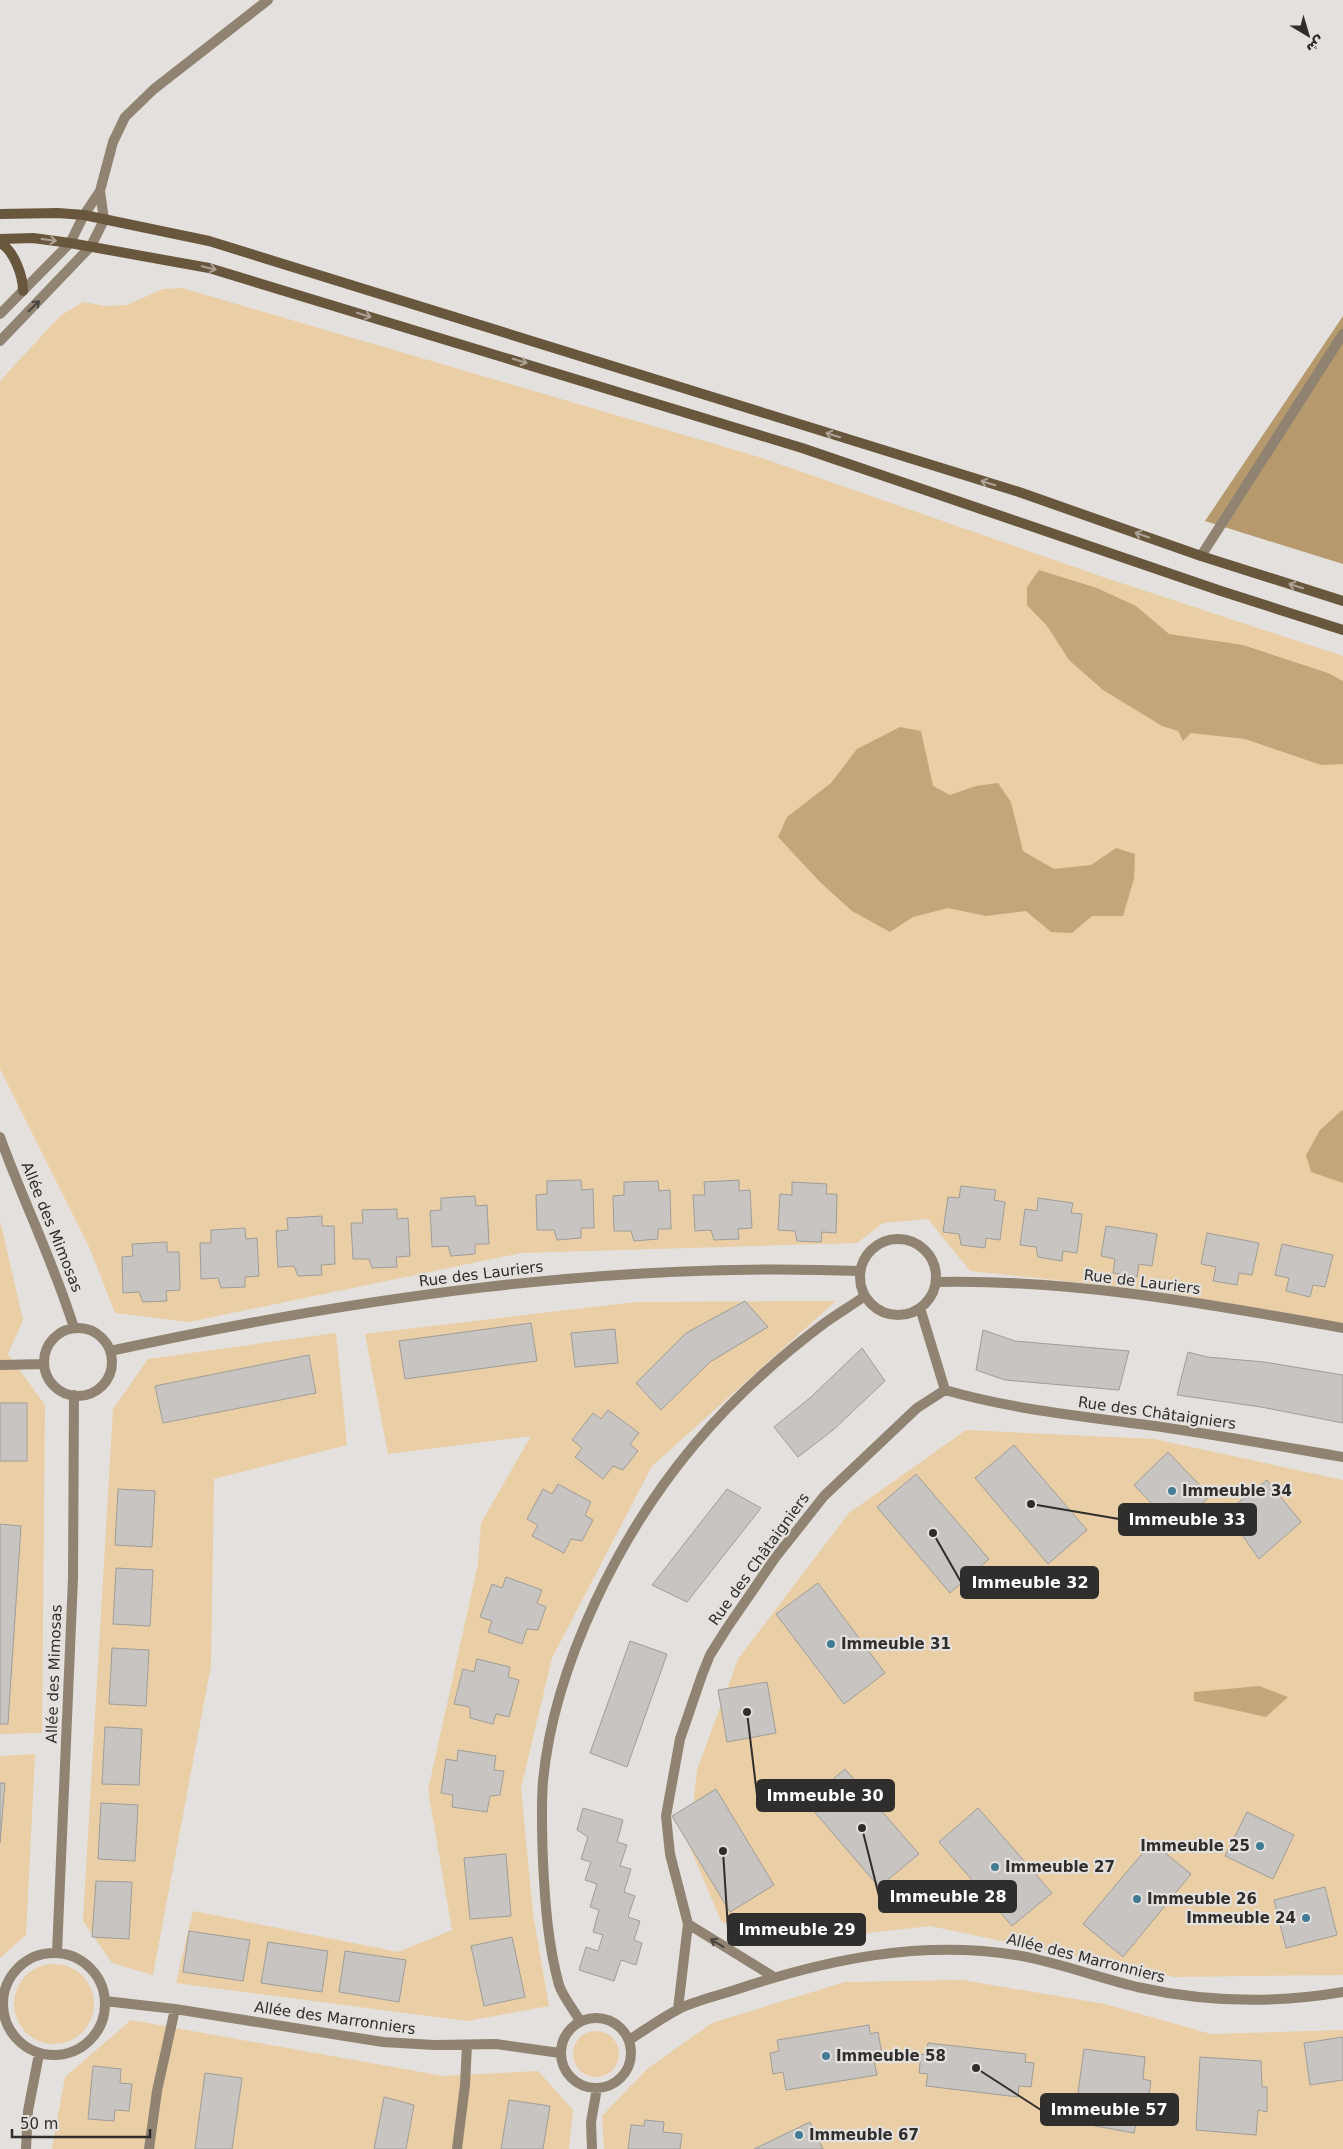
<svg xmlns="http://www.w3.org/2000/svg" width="1343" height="2149" font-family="'DejaVu Sans',Cairo,sans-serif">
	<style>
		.green { fill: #eacea5 }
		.forest { fill: #b6996d }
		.water { fill: #c4a67b }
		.building { fill: #c7c4c1; stroke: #9f9d99 }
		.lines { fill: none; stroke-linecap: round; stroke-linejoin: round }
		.street { stroke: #908371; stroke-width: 10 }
		.secondary { stroke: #69573d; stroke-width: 10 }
		.oneway { stroke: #aca295 }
		.oneway2 { stroke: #47433e }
		.poi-dot { fill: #417c94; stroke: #e3e0dd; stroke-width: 2 }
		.labels { text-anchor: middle; stroke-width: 4.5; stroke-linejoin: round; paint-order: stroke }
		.street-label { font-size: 15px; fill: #2f2e2d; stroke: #e3e0dd }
		.poi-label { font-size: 15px; font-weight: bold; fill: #2f2e2d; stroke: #e3e0dd; text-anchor: start }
		.leader { fill: none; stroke: #2f2e2d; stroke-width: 2 }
		.callout-dot { fill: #2f2e2d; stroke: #e3e0dd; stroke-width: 2 }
		.callout { fill: #2f2e2d; stroke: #2f2e2d; stroke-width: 2 }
		.callout-label { font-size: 16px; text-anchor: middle; font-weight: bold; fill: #fff }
	</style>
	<rect width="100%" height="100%" fill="#e3e0dd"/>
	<path class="green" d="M182 288 759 457 1103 577 1343 656V1325L1159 1291 970 1271 928 1219 883 1223 857 1243 521 1253 189 1322 115 1313 90 1249 0 1069V381L60 316 83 302 105 306 127 305 163 289Z
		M0 1220 23 1320 8 1354 45 1405 42 1733 0 1734Z
		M836 1301 652 1466 552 1658 521 1788 533 1914 549 2006 467 2021 176 1983 193 1911 398 1952 452 1930 428 1790 478 1564 481 1523 531 1436 388 1454 365 1334 635 1302Z
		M336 1333 347 1445 214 1479 211 1665 153 1975 112 1963 83 1921 113 1409 148 1359Z
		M966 1430 1154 1439 1343 1480V1975L1175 1977 930 1926 770 1944 721 1921 689 1845 697 1770 738 1659 849 1513Z
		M35 1754 26 1935 0 1958V1756Z
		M14 2004a40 40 0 1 1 80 0a40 40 0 1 1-80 0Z
		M962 1980 1105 2004 1211 2034 1343 2030V2149H604L602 2116 647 2069 712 2023 845 1982Z
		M131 2020 443 2076 538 2071 573 2110 569 2149H52L65 2077Z
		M573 2054a23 23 0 1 1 46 0a23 23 0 1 1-46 0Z"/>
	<path class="forest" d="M1343 316V564L1205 521Z"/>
	<path class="water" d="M1039 570 1097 588 1136 606 1169 634 1243 645 1328 673 1343 681V764L1321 765 1245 739 1191 733 1183 741 1178 731 1162 726 1103 690 1069 660 1047 626 1027 605V587Z
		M900 727 921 731 933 786 950 795 976 786 998 783 1011 802 1023 851 1054 869 1091 865 1116 848 1135 854 1134 879 1123 916H1092L1072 933 1051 932 1026 911 986 916 948 908 913 917 890 932 852 911 820 882 778 837 787 817 831 783 857 749Z
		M1342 1110 1343 1111V1183L1311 1172 1306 1155 1320 1130Z
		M1259 1686 1288 1697 1266 1717 1194 1701V1692Z"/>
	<path class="building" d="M581 1180 582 1190 593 1189 594 1228H581V1238L557 1240 554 1230H537L536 1195 547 1194V1181Z
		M739 1180V1191L750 1190 752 1228 738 1229 739 1239 714 1240 711 1230 695 1231 693 1195H705L704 1182Z
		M658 1181 659 1191 670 1190 671 1229H658V1239L634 1241 631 1231H614L613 1196 624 1195V1182Z
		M792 1182 827 1184 826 1194H837L836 1233 822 1232 821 1242 797 1241 795 1231 778 1230 780 1194 792 1195Z
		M961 1186 996 1190 994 1200 1005 1202 1000 1240 986 1238 985 1248 961 1245 959 1234 943 1232 948 1197 959 1198Z
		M475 1196 476 1206 487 1205 489 1244H475V1254L451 1256 448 1246 432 1247 430 1211 441 1210V1198Z
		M1038 1198 1073 1203 1071 1213 1082 1214 1077 1253 1063 1251 1062 1261 1038 1257 1036 1247 1020 1245 1025 1209 1037 1211Z
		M397 1209V1219L408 1218 410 1256 396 1257 397 1267 372 1268 369 1259H353L351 1223H363L362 1210Z
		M322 1216V1226H334L335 1264 321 1265 322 1275 298 1276 294 1266 278 1267 276 1231 288 1230 287 1218Z
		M1106 1226 1157 1234 1152 1266 1139 1264 1137 1277 1113 1273 1115 1259 1101 1256Z
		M245 1228 246 1239 257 1238 259 1276 245 1277V1287L221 1288 218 1278 201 1279 200 1243H211V1230Z
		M1207 1233 1259 1243 1252 1275 1239 1273 1237 1285 1213 1281 1216 1267 1201 1264Z
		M167 1242V1252H179L180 1290 166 1291 167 1301 143 1302 139 1292 123 1293 122 1257 133 1256 132 1244Z
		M1282 1244 1333 1255 1325 1287 1313 1285 1310 1297 1286 1291 1289 1278 1275 1275Z
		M745 1301 768 1327 710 1362 661 1410 636 1383 686 1333Z
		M531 1323 537 1361 405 1379 399 1341Z
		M615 1329 618 1363 575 1367 571 1333Z
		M983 1330 1015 1341 1129 1351 1119 1390 1005 1380 976 1370Z
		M862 1348 885 1381 833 1430 798 1457 774 1427 811 1397Z
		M1188 1352 1207 1357 1264 1362 1343 1375V1423L1261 1407 1177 1395Z
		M309 1355 316 1393 163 1423 155 1386Z
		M0 1403H27V1461H0Z
		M608 1410 639 1433 630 1444 638 1451 623 1470 613 1466 603 1479 575 1457 582 1448 572 1440 593 1413 601 1419Z
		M1014 1445 1087 1530 1048 1564 975 1478Z
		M1168 1452 1210 1496 1176 1529 1134 1485Z
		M916 1474 989 1559 950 1593 877 1507Z
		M1267 1480 1301 1522 1259 1559 1226 1512Z
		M558 1484 591 1502 585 1515 593 1520 582 1541 571 1539 564 1553 532 1536 538 1525 527 1519 543 1489 552 1494Z
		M118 1489 155 1491 152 1547 115 1545Z
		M727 1489 761 1508 687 1602 652 1585Z
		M0 1524 21 1526 8 1724H0Z
		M116 1568 153 1570 150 1626 113 1624Z
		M506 1577 542 1590 537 1603 546 1607 538 1630 527 1629 522 1644 488 1632 492 1621 480 1617 492 1584 502 1588Z
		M818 1583 885 1673 844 1704 776 1614Z
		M630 1641 667 1654 627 1767 590 1753Z
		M112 1648 149 1650 146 1706 109 1704Z
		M477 1659 510 1667 508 1677 519 1680 509 1717 496 1714 493 1724 470 1718V1707L454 1704 463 1669 474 1672Z
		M767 1682 776 1733 727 1742 718 1690Z
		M105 1727 142 1729 139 1785 102 1784Z
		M458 1750 496 1756 494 1770 504 1771 500 1795 490 1796 487 1812 452 1807 453 1795 441 1793 446 1759 457 1761Z
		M845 1769 919 1854 879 1887 806 1802Z
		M0 1783H5L0 1843Z
		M716 1789 774 1885 730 1912 672 1816Z
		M101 1803 138 1805 135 1861 98 1859Z
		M583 1808 623 1820 617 1842 627 1845 620 1866 631 1869 624 1892 635 1896 628 1917 640 1921 634 1940 642 1943 636 1965 621 1960 614 1981 579 1970 586 1947 598 1951 603 1935 593 1932 599 1910 590 1907 597 1884 585 1880 591 1862 581 1859 588 1837 577 1830Z
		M978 1808 1052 1893 1012 1926 939 1842Z
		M1247 1812 1294 1835 1273 1879 1225 1856Z
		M1152 1842 1191 1874 1123 1957 1083 1924Z
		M506 1854 511 1916 470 1919 464 1858Z
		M96 1881 132 1882 129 1939 92 1937Z
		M1325 1887 1337 1935 1286 1948 1274 1900Z
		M189 1931 250 1940 243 1981 183 1972Z
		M512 1937 525 1997 484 2006 471 1946Z
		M268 1942 328 1951 322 1992 261 1983Z
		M345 1951 406 1960 399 2002 339 1992Z
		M869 2025 870 2034 878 2032 883 2059 874 2061 877 2075 786 2090 783 2072 773 2074 770 2053 779 2051 777 2040Z
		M1343 2037V2080L1310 2085 1304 2043Z
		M928 2043 1026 2054 1025 2062 1034 2063 1031 2087 1019 2086 1018 2097 926 2086 928 2074 919 2073 921 2054 926 2055Z
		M1084 2049 1145 2057 1143 2079 1151 2081 1147 2108 1140 2107 1134 2133 1074 2122Z
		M1200 2057 1261 2061 1262 2087H1267V2112L1258 2110 1256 2135 1196 2130Z
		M93 2066 121 2069 120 2083 132 2084 129 2111 115 2110 114 2121 88 2119Z
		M205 2073 242 2078 232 2149H195Z
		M384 2097 414 2105 406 2149H374Z
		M509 2100 550 2106 543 2149H501Z
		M645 2120 664 2122 663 2132 682 2134 680 2149H628L631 2125 644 2126Z
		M810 2122 823 2149H754Z"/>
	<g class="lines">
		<path class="street" d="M0 314 70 243 84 215 100 191 113 142 125 117 154 89 268 0
			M0 341 91 246 104 220 100 191
			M1201 556 1343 334
			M0 1137C23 1201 54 1263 74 1328
			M860 1277a38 38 0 1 1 76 0a38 38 0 1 1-76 0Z
			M936 1282C1073 1279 1209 1304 1343 1328
			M920 1308 945 1390
			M44 1362a34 34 0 1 1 68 0a34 34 0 1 1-68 0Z
			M110 1351C356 1298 609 1261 860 1271
			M0 1365 44 1364
			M688 1924 774 1977
			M3 2004a51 51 0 1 1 102 0a51 51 0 1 1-102 0Z
			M57 1953 73 1578 74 1395
			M105 2001 175 2009 383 2042 434 2045 496 2044 560 2053
			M678 2009 688 1924 670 1854 666 1816 680 1739 702 1675 710 1655 727 1628 775 1558 824 1496 917 1408 945 1390C1011 1409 1079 1416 1147 1425 1213 1434 1278 1446 1343 1457
			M561 2053a35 35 0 1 1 70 0a35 35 0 1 1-70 0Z
			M580 2021C574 2010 563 1997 559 1985 548 1945 545 1903 543 1862 542 1836 541 1808 543 1781 554 1665 620 1533 695 1444 733 1399 779 1357 826 1322 839 1313 852 1305 865 1296
			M629 2040C645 2030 660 2019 677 2010 695 2000 718 1996 738 1989 829 1959 920 1940 1016 1955 1057 1962 1096 1977 1137 1987 1205 2002 1274 2004 1343 1992
			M26 2149 28 2111 39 2054
			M149 2149 157 2091 175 2009
			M457 2149 465 2085 467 2045
			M592 2149 591 2122 597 2088"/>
		<path class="secondary" d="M0 214 58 213 84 215 209 241 1019 492 1201 556 1343 601
			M0 239 33 238 70 243 209 268 802 448 1221 591 1343 630
			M0 243C14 250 23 276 23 291"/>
	</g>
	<defs><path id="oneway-shaft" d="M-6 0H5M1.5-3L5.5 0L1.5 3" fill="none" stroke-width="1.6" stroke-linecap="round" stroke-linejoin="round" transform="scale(1.25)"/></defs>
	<g class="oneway">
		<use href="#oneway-shaft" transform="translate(49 240) rotate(7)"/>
		<use href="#oneway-shaft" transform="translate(209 268) rotate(14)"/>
		<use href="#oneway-shaft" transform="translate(364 315) rotate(17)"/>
		<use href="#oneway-shaft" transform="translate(520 361) rotate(17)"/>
		<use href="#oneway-shaft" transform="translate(833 435) rotate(-163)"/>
		<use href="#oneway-shaft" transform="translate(988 483) rotate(-163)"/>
		<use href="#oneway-shaft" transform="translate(1142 535) rotate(-161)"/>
		<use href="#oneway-shaft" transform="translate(1296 586) rotate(-163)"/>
	</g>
	<g class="oneway2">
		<use href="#oneway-shaft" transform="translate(34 306) rotate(-44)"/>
		<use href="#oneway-shaft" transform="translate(717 1943) rotate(-149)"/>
	</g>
	<g class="poi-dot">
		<circle cx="1172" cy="1491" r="5"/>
		<circle cx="831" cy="1644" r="5"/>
		<circle cx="1260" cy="1846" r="5"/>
		<circle cx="995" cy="1867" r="5"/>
		<circle cx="1137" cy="1899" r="5"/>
		<circle cx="1306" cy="1918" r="5"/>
		<circle cx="826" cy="2056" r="5"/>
		<circle cx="799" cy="2135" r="5"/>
	</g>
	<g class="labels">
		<g class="street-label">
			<text transform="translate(52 1227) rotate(68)" y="5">Allée des Mimosas</text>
			<text transform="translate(481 1274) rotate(-7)" y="5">Rue des Lauriers</text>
			<text transform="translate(1142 1282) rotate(7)" y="5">Rue de Lauriers</text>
			<text transform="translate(1157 1413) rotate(8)" y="5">Rue des Châtaigniers</text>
			<text transform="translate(759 1559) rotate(-54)" y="5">Rue des Châtaigniers</text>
			<text transform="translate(54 1674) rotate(-88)" y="5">Allée des Mimosas</text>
			<text transform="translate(1086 1958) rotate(14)" y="5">Allée des Marronniers</text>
			<text transform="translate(335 2018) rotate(8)" y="5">Allée des Marronniers</text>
		</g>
		<g class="poi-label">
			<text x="1182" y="1496">Immeuble 34</text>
			<text x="841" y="1649">Immeuble 31</text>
			<text x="1250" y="1851" text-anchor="end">Immeuble 25</text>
			<text x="1005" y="1872">Immeuble 27</text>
			<text x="1147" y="1904">Immeuble 26</text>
			<text x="1296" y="1923" text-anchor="end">Immeuble 24</text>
			<text x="836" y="2061">Immeuble 58</text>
			<text x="809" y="2140">Immeuble 67</text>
		</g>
	</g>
	<path class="leader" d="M1031 1504L1119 1519M933 1533L961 1582M747 1712L757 1795M862 1828L879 1896M723 1851L728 1929M976 2068L1041 2110"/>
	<g class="callout-dot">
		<circle cx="1031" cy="1504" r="5"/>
		<circle cx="933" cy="1533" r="5"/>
		<circle cx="747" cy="1712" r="5"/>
		<circle cx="862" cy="1828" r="5"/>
		<circle cx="723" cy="1851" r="5"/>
		<circle cx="976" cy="2068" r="5"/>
	</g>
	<g class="callout">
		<rect x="1119" y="1504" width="137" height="31" rx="5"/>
		<rect x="961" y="1567" width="137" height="31" rx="5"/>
		<rect x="757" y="1780" width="137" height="31" rx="5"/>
		<rect x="879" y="1881" width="137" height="31" rx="5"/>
		<rect x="728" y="1914" width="137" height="31" rx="5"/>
		<rect x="1041" y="2094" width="137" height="31" rx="5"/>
	</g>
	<g class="callout-label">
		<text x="1187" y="1525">Immeuble 33</text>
		<text x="1030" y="1588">Immeuble 32</text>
		<text x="825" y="1801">Immeuble 30</text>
		<text x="948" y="1902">Immeuble 28</text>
		<text x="797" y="1935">Immeuble 29</text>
		<text x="1109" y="2115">Immeuble 57</text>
	</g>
	<g transform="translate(1308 35) rotate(142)" stroke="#e3e0dd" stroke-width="4" paint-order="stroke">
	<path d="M0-4L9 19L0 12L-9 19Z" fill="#2f2e2d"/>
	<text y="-8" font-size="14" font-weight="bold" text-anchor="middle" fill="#2f2e2d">ش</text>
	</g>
	<path d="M12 2129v8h138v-8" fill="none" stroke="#2f2e2d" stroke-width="2.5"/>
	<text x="20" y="2129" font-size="15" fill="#2f2e2d" stroke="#e3e0dd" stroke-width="4" paint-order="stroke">50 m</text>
</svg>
